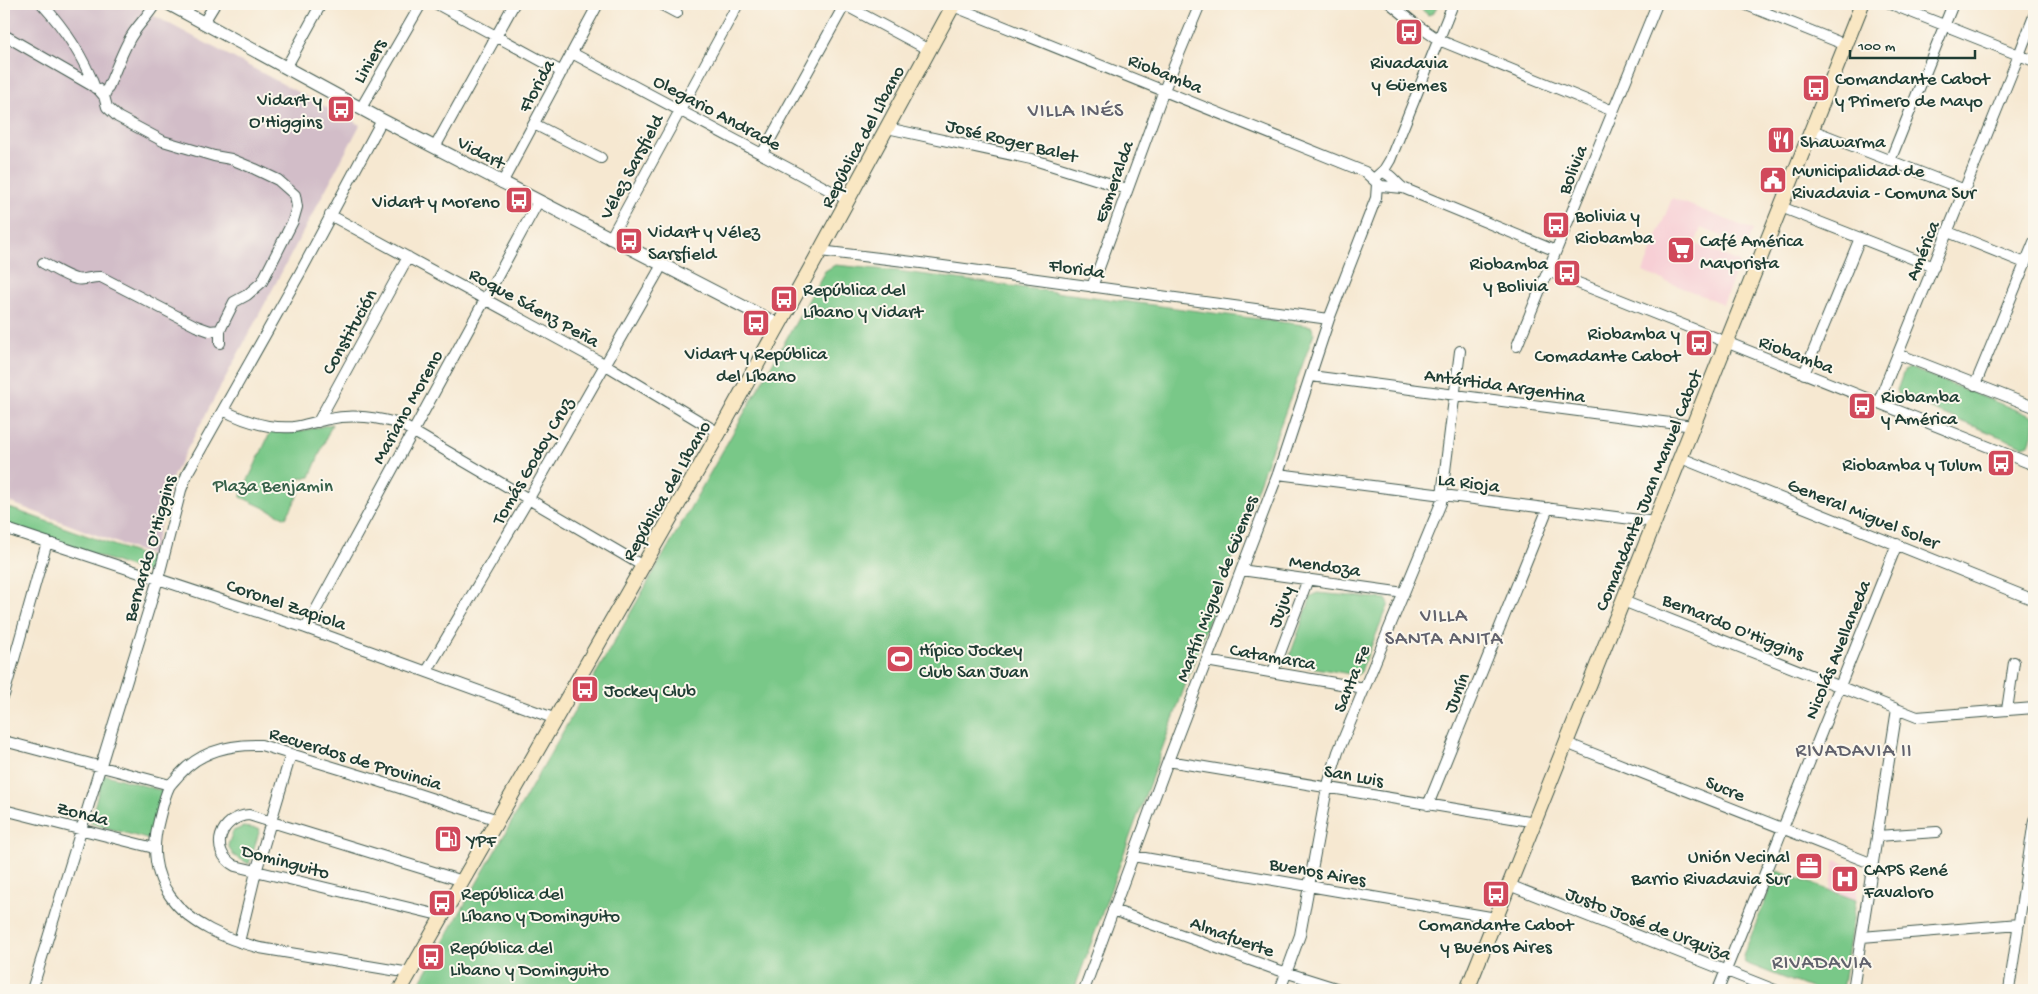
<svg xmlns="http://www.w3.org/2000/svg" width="2038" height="994" font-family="'Gochi Hand',sans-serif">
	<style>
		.built { fill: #f7cfd5 }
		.industrial { fill: #d2bdc8 }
		.green { fill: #79c888; stroke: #4c825e }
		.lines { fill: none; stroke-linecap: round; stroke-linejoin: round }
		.minor-casing { stroke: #3f574c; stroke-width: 12 }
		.tertiary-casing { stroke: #3f574c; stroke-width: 14 }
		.secondary-casing { stroke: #3f574c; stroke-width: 16 }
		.minor { stroke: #fff; stroke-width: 10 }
		.tertiary { stroke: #fff; stroke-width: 12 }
		.secondary { stroke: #f9e7c3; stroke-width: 14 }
		.labels { text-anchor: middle; stroke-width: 4; stroke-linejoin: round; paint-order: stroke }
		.street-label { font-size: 19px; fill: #1f3d34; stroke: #fbf7ec }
		.poi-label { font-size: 19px; fill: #1f3d34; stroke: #fbf7ec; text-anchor: start }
		.park-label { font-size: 19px; fill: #366049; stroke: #fbf7ec }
		.neighbourhood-label { font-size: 20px; letter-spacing: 1px; fill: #61626d; stroke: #fbf7ec }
	</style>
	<rect width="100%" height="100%" fill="#fbf7ec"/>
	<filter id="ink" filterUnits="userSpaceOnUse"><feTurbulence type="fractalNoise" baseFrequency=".02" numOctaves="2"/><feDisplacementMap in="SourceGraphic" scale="10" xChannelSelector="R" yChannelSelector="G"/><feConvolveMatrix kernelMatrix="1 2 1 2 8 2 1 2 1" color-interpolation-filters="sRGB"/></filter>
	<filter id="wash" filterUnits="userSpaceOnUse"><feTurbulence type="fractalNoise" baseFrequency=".0096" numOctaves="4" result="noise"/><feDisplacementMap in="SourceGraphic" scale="20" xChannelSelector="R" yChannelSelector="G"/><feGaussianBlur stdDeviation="1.12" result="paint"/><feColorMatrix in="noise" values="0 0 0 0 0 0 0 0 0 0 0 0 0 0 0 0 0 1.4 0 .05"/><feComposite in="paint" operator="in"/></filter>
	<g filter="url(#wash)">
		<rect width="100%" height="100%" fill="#f6e8d1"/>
		<path class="built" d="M1672 198 1753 230 1747 246 1701 228 1695 244 1740 262 1723 304 1643 272Z
			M1835 860 1860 869 1856 900 1830 891Z"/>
		<path class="industrial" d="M4 4H132L360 125 173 476 152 556 4 500Z"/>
		<path class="green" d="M1416 4H1438L1434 13 1428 15Z
			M835 265 897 271 1311 326 1314 333 1074 990H416L825 271Z
			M1910 368 2034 417V431L2029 444 2023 446 1899 396 1897 390 1904 371Z
			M332 424 310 477 298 479 299 494 286 518 241 497V495L271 431H301Z
			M4 506 155 560 152 571 148 573 4 524Z
			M1317 593 1386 599 1389 604 1360 673 1356 675 1292 664 1289 658 1311 597Z
			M103 774 163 791 150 840 90 823Z
			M243 827 260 829 249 864 233 855 228 845 233 831Z
			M1777 871 1856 900 1842 990H1815L1745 963 1743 956Z"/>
	</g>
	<g filter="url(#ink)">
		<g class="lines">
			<g class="minor-casing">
				<path id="minor" d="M42 4C65 29 83 56 95 88
					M155 4C147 18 135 27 128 42 119 59 113 78 104 96L107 107 118 117 163 141 214 156 231 159 255 169 278 180 295 195 297 207 293 221 262 282 247 295 234 302 220 330V343
					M437 4 562 72
					M660 4 677 13
					M843 4 929 50
					M1391 4 1414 23 1439 40 1613 111
					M1744 4 1846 45
					M1891 4 2034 61
					M953 6 1365 172 1376 182
					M204 22 215 4
					M4 35 98 89 104 96
					M572 53 848 200
					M2019 55 2034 16
					M287 66 321 4
					M361 108 421 4
					M534 124 601 158
					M887 128 1031 159 1127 189
					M1812 130 1965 190
					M435 147 514 4
					M762 154 845 4
					M1890 161 1953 4
					M1382 172C1390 173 1396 183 1403 188L1556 251
					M502 183 598 4
					M1403 188 1381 186 1376 182V177L1384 170 1390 160 1453 4
					M1781 207 1934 267
					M330 215 606 365 719 433
					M1948 232 2025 263
					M610 239 738 4
					M820 251 921 263 1329 319
					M43 263C53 268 65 276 76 279 85 281 92 276 101 277L196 326 210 331 220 330
					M1548 271 2034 465
					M1092 287 1164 90 1200 4
					M1517 346 1657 4
					M1898 354 2034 407
					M1804 374 1860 238
					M1311 376 1693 426
					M1975 385 2034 242
					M1878 403 2019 55
					M223 410C244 421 270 429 294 427 306 425 317 421 329 419 352 414 379 417 402 425L643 566
					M318 422 408 257
					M1681 458 2034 600
					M1278 474 1655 522
					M4 528 306 628 556 719
					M1241 570 1404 593
					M1623 601 1917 717 2034 708
					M306 628 538 202
					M1206 661 1364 688
					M427 671 528 500 662 265
					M1273 672 1308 579
					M4 695 47 542
					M2007 710 2014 662
					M4 741 170 785
					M1566 743 1873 864
					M1168 761 1535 822
					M1428 805 1548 508
					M4 810 154 848
					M1877 836 1937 832
					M1133 856 1496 918
					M1509 885 1775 990
					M1113 910 1272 968 1342 990
					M443 916 235 866C208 851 220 817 249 815L463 881
					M1862 937 2019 924
					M239 942 256 872 291 754
					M410 973 260 948C226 939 190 925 170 896 153 872 152 847 159 820 162 809 164 797 169 787 171 783 176 779 179 775 200 751 230 744 261 745L366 777 498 820
					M32 990 158 579 181 490 188 472 300 273 382 120
					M1084 990 1168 761 1278 474 1329 319 1376 198 1377 184
					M1280 990 1300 935 1327 788 1338 752 1441 503 1460 351
					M1718 990 1897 544
					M1853 990 1897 709
					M2009 990 2034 820"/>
			</g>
			<g class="tertiary-casing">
				<path id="tertiary" d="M169 4 382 120 779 325"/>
			</g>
			<g class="secondary-casing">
				<path id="secondary" d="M400 990 719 433 820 251 954 4
					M1467 990 1862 4"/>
			</g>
			<use href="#minor" class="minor"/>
			<use href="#tertiary" class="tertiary"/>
			<use href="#secondary" class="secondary"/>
		</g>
	</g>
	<defs>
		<g id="bus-square" transform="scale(1.4375)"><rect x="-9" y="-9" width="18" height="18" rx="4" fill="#d1495b" stroke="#fbf7ec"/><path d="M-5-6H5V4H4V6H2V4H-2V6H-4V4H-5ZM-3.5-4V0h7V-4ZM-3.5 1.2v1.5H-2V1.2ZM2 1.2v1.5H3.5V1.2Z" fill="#fff"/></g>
		<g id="restaurant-square" transform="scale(1.4375)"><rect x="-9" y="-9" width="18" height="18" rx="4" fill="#d1495b" stroke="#fbf7ec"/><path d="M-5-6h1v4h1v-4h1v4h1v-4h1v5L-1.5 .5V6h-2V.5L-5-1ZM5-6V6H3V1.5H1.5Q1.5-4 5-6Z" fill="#fff"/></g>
		<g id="civic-square" transform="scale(1.4375)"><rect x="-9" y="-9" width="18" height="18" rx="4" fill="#d1495b" stroke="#fbf7ec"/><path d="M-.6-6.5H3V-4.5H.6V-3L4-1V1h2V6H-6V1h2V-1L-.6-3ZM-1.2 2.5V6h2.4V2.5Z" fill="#fff"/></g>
		<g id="supermarket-square" transform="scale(1.4375)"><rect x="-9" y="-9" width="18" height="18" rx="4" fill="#d1495b" stroke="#fbf7ec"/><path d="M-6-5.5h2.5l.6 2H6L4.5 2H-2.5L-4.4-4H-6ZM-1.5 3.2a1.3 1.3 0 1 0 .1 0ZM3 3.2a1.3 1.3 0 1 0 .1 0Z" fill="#fff"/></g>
		<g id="stadium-square" transform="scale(1.4375)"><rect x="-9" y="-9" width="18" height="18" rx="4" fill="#d1495b" stroke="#fbf7ec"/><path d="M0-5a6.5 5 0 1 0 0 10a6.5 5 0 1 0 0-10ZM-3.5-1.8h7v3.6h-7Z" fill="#fff"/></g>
		<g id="fuel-square" transform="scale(1.4375)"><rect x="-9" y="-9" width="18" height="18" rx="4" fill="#d1495b" stroke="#fbf7ec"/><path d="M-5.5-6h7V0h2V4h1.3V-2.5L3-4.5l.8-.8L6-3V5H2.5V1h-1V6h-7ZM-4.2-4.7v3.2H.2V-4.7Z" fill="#fff"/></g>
		<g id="office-square" transform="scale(1.4375)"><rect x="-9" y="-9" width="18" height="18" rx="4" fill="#d1495b" stroke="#fbf7ec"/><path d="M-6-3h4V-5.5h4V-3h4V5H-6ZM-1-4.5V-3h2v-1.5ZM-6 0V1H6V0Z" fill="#fff"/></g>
		<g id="hospital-square" transform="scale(1.4375)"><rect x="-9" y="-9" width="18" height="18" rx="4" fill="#d1495b" stroke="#fbf7ec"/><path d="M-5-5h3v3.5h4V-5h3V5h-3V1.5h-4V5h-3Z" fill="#fff"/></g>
	</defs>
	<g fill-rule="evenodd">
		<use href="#bus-square" x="1409" y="32"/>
		<use href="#bus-square" x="1816" y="88"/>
		<use href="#bus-square" x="341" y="109"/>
		<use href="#restaurant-square" x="1781" y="140"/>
		<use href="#civic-square" x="1773" y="180"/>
		<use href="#bus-square" x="519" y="200"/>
		<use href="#bus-square" x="1556" y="225"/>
		<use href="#bus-square" x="629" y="241"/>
		<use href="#supermarket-square" x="1681" y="250"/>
		<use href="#bus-square" x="1567" y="273"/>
		<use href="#bus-square" x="784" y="299"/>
		<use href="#bus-square" x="756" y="323"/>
		<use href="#bus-square" x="1699" y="343"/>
		<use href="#bus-square" x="1862" y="406"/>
		<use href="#bus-square" x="2001" y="463"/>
		<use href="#stadium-square" x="900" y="659"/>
		<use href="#bus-square" x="585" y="689"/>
		<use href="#fuel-square" x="448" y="839"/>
		<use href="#office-square" x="1809" y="866"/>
		<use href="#hospital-square" x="1845" y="879"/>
		<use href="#bus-square" x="1496" y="894"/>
		<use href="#bus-square" x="442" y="903"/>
		<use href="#bus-square" x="431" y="957"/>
	</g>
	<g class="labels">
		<g class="street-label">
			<text transform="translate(368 60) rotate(-60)" y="7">Liniers</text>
			<text transform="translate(1166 72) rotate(22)" y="7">Riobamba</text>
			<text transform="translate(535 85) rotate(-62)" y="7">Florida</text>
			<text transform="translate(718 111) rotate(28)" y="7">Olegario Andrade</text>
			<text transform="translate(861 136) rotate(-62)" y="7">República del Líbano</text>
			<text transform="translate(1012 139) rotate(14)" y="7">José Roger Balet</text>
			<text transform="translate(482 151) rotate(28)" y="7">Vidart</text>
			<text transform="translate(630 166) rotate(-62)" y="7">Vélez Sarsfield</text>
			<text transform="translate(1571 169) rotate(-68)" y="7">Bolivia</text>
			<text transform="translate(1112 181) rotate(-70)" y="7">Esmeralda</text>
			<text transform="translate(1921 250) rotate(-68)" y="7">América</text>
			<text transform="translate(1077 267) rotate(8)" y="7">Florida</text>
			<text transform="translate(535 306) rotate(29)" y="7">Roque Sáenz Peña</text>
			<text transform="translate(348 331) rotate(-61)" y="7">Constitución</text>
			<text transform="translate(1797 353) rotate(21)" y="7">Riobamba</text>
			<text transform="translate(1505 384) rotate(8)" y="7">Antártida Argentina</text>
			<text transform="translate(406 406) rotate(-61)" y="7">Mariano Moreno</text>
			<text transform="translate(531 460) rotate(-60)" y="7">Tomás Godoy Cruz</text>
			<text transform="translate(1469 481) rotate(7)" y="7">La Rioja</text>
			<text transform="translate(665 490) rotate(-60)" y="7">República del Líbano</text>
			<text transform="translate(1647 490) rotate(-68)" y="7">Comandante Juan Manuel Cabot</text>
			<text transform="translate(1864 512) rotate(22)" y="7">General Miguel Soler</text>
			<text transform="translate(148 548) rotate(-74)" y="7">Bernardo O'Higgins</text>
			<text transform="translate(1325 564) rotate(8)" y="7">Mendoza</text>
			<text transform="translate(1215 588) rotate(-69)" y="7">Martín Miguel de Güemes</text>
			<text transform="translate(287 603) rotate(19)" y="7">Coronel Zapiola</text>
			<text transform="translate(1279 606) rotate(-70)" y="7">Jujuy</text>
			<text transform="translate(1734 625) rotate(22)" y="7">Bernardo O'Higgins</text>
			<text transform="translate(1836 649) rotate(-68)" y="7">Nicolás Avellaneda</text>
			<text transform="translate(1273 655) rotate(10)" y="7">Catamarca</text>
			<text transform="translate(1350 678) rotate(-68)" y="7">Santa Fe</text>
			<text transform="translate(1455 692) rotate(-68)" y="7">Junín</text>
			<text transform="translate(356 757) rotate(17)" y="7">Recuerdos de Provincia</text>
			<text transform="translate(1354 774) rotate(10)" y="7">San Luis</text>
			<text transform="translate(1726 787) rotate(22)" y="7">Sucre</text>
			<text transform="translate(83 812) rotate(14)" y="7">Zonda</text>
			<text transform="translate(286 860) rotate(15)" y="7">Dominguito</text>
			<text transform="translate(1318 870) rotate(10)" y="7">Buenos Aires</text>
			<text transform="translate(1649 922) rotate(21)" y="7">Justo José de Urquiza</text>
			<text transform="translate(1233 935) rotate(20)" y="7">Almafuerte</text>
		</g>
		<g class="poi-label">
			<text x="1409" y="68" text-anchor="middle">Rivadavia<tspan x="1409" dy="22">y Güemes</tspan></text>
			<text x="1835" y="84">Comandante Cabot<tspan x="1835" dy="22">y Primero de Mayo</tspan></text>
			<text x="322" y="105" text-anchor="end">Vidart y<tspan x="322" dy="22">O'Higgins</tspan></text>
			<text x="1800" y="147">Shawarma</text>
			<text x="1792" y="176">Municipalidad de<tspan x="1792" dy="22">Rivadavia - Comuna Sur</tspan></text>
			<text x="500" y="207" text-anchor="end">Vidart y Moreno</text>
			<text x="1575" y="221">Bolivia y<tspan x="1575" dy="22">Riobamba</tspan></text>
			<text x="648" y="237">Vidart y Vélez<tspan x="648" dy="22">Sarsfield</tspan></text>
			<text x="1700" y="246">Café América<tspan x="1700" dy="22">Mayorista</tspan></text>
			<text x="1548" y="269" text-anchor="end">Riobamba<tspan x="1548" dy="22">y Bolivia</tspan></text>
			<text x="803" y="295">República del<tspan x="803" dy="22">Líbano y Vidart</tspan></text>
			<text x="1680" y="339" text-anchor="end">Riobamba y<tspan x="1680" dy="22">Comadante Cabot</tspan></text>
			<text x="756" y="359" text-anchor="middle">Vidart y República<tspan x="756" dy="22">del Líbano</tspan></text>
			<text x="1881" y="402">Riobamba<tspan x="1881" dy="22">y América</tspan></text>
			<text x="1982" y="470" text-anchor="end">Riobamba y Tulum</text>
			<text x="919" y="655">Hípico Jockey<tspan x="919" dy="22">Club San Juan</tspan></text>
			<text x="604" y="696">Jockey Club</text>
			<text x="467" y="846">YPF</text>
			<text x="1790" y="862" text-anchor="end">Unión Vecinal<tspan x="1790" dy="22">Barrio Rivadavia Sur</tspan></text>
			<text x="1864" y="875">CAPS René<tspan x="1864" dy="22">Favaloro</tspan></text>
			<text x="461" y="899">República del<tspan x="461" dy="22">Líbano y Dominguito</tspan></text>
			<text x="1496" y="930" text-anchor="middle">Comandante Cabot<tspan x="1496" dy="22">y Buenos Aires</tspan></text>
			<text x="450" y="953">República del<tspan x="450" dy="22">Libano y Dominguito</tspan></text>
		</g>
		<g class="park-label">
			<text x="273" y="491">Plaza Benjamin</text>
		</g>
		<g class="neighbourhood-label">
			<text x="1076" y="116">VILLA INÉS</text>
			<text x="1444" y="621">VILLA<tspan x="1444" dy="23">SANTA ANITA</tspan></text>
			<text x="1854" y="756">RIVADAVIA II</text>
			<text x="1822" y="968">RIVADAVIA</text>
		</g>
	</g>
	<rect width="2038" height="994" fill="none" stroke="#fbf7ec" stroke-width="20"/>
	<path d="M1850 50v8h125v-8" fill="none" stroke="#1f3d34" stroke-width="2.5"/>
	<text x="1858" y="50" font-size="15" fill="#1f3d34" stroke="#fbf7ec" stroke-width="4" paint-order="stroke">100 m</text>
</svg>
